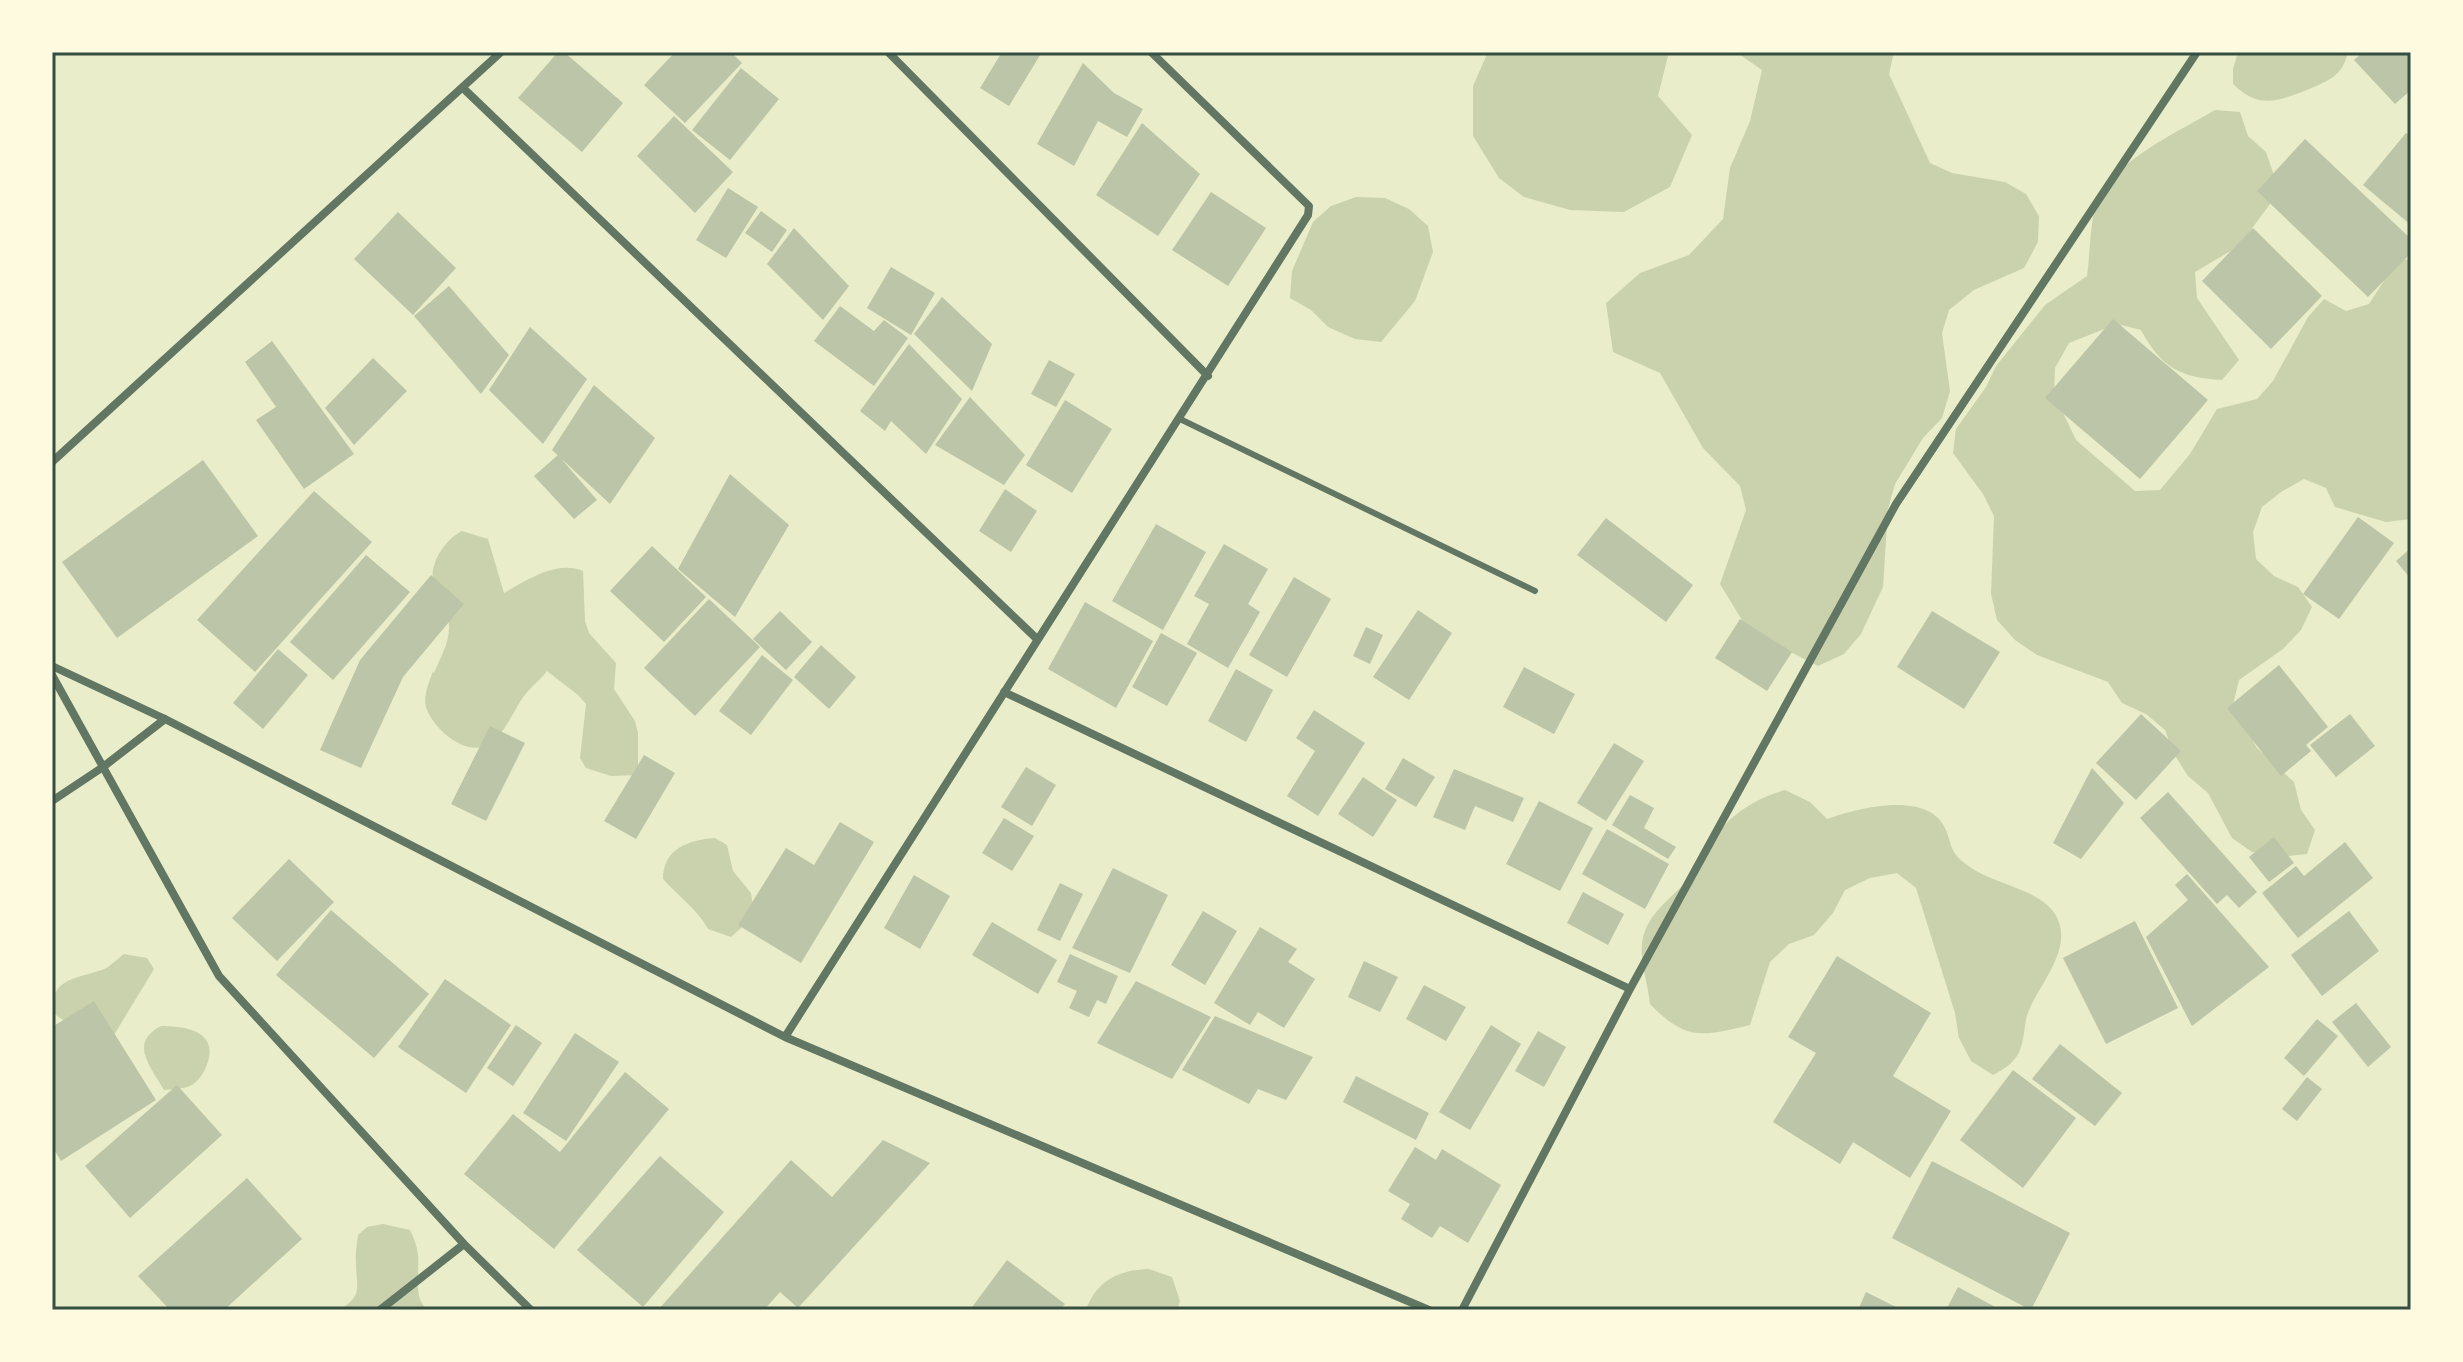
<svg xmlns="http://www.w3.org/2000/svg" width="2463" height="1362" font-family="'Archivo Narrow',sans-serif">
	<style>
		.green { fill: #cad2ad }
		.building { fill: #bcc5a7 }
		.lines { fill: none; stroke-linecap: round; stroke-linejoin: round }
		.service { stroke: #617663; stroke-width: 6 }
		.minor { stroke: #617663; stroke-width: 8 }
		.neatline { fill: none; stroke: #344e41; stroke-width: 3 }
	</style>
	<rect width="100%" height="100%" fill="#e9edc9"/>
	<path class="green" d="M1488 52H1669L1658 96 1692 135 1670 187 1624 212 1570 210 1524 197 1499 178 1473 136V86Z
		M1736 52H1894L1889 74 1930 163 1952 173 2005 182 2026 194 2039 216 2038 242 2024 268 1974 290 1949 310 1942 333 1950 391 1942 418 1923 438 1895 484 1888 509 1883 587 1861 634 1844 654 1818 666 1748 630 1720 584 1746 510 1740 486 1703 448 1660 373 1613 352 1606 303 1640 273 1689 255 1723 219 1730 168 1750 121 1762 70Z
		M2238 52H2348C2343 75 2329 81 2309 89 2279 101 2259 110 2233 84V69Z
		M2215 110 2240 112 2248 136 2266 152 2275 178 2270 204 2239 246 2195 272 2197 298 2239 360 2222 380C2180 378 2161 367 2141 330L2117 324 2069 343 2055 368 2054 394 2076 440 2135 491 2160 490 2190 454 2217 409 2257 399 2273 381 2308 317 2324 299 2346 311 2369 304 2398 259 2411 260V519L2386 522 2335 507 2326 488 2304 479 2281 492 2262 507 2253 532 2256 559 2274 576 2298 587 2312 607 2301 630 2283 649 2239 680 2233 705 2257 748 2294 782 2301 810 2315 830 2307 854 2280 857 2252 852 2232 838 2208 793 2188 776 2174 754 2165 730 2146 714 2122 703 2108 682 2037 655 2015 640 1997 620 1991 594 1994 516 1983 494 1953 453 1956 429 1986 387 1996 366 2045 305 2087 276C2090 255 2090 220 2097 201 2113 161 2180 131 2215 110Z
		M1356 197 1385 198 1409 209 1428 226 1433 252 1415 301 1381 342 1355 339 1328 327 1311 310 1290 298 1292 271 1313 222 1331 206Z
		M462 531 488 539 504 593C527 580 557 560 583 571L585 621 589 633 616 663 614 689 635 721 638 733V775L611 776 586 768 580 758 586 704 578 695 547 671C542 678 535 683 530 689 514 705 509 731 489 744 466 758 433 729 426 707 423 695 429 683 433 671L434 673C440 658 450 642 449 625 448 612 439 601 435 589 426 567 444 540 462 531Z
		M1785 790 1810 802 1827 819C1858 808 1927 790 1945 828 1954 848 1948 852 1970 867 1993 884 2039 889 2055 914 2075 946 2041 982 2029 1010 2022 1026 2027 1046 2013 1061 2008 1067 2000 1071 1993 1075L1971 1061 1959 1038 1955 1013 1916 888 1897 873 1870 878 1845 890 1833 913 1814 935 1789 944 1770 962 1750 1025C1702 1036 1687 1042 1650 1004 1648 980 1636 954 1645 931 1654 907 1678 894 1692 874 1697 867 1700 859 1704 852 1723 820 1750 800 1785 790Z
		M715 838 727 845 733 871 751 893 753 906 741 928 731 937 708 929C698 910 678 896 663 879 663 849 688 840 715 838Z
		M124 954 147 958 154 969 114 1035 92 1040 53 1013C48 979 78 978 102 970 110 967 117 959 124 954Z
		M161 1026C186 1026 221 1031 206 1067 203 1074 197 1083 190 1086 183 1089 172 1089 164 1090 151 1067 128 1043 161 1026Z
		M383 1224 410 1230C414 1238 417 1246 418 1255 420 1272 412 1298 428 1310H340C364 1294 356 1287 356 1263 355 1254 357 1244 358 1235L367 1227Z
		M1149 1269 1172 1277 1180 1301 1177 1310H1086C1097 1280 1119 1270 1149 1269Z"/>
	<path class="building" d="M558 52H564L623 103 582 152 518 98Z
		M675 52H731L742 63 685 123 644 85Z
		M1002 52H1042L1009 106 980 88Z
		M2363 52H2411V90L2395 104 2354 60Z
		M1083 63 1114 93 1143 109 1127 137 1098 121 1074 166 1037 144Z
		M741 68 779 99 730 160 692 130Z
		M674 116 733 172 695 213 637 156Z
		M1142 123 1200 174 1158 236 1096 195Z
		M2406 133 2411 136V225L2363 185Z
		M2305 139 2411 239V253L2368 297 2257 191Z
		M728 188 758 207 726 258 696 240Z
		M1211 192 1266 228 1228 286 1172 250Z
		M761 211 787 230 772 252 745 233Z
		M398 212 456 268 413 315 354 259Z
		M794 228 849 286 823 320 767 264Z
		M2253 228 2322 296 2271 349 2202 281Z
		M891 267 935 293 911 335 867 308Z
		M449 286 509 355 481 394 414 316Z
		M942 297 992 344 972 391 914 334Z
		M840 306 874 331 884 320 908 338 874 386 814 341Z
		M2113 319 2208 400 2140 479 2045 398Z
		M530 327 587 379 543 444 489 390Z
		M272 341 354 454 304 489 256 420 276 407 245 362Z
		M909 344 962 399 926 454 891 421 885 431 860 411Z
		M373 358 407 391 354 445 325 408Z
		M1049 360 1075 374 1056 407 1031 394Z
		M594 385 655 438 610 504 552 450Z
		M970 397 1025 455 1004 485 935 445Z
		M1065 400 1112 429 1072 493 1026 465Z
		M558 455 597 500 574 519 534 476Z
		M203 460 258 536 117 638 62 562Z
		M730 474 789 525 735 617 678 569Z
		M1005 489 1037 511 1011 552 979 531Z
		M314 491 372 542 255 672 197 620Z
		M2358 517 2394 543 2339 619 2303 594Z
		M1606 518 1693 585 1666 622 1577 555Z
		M1156 524 1206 552 1163 630 1112 601Z
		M1224 544 1268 569 1248 604 1260 612 1228 668 1187 644 1209 604 1194 596Z
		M652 546 706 597 664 642 610 591Z
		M2411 548V579L2396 561Z
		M366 555 410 592 333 680 290 642Z
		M431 575 464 604 403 677 361 768 320 750 360 660Z
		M1294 577 1331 599 1287 677 1249 655Z
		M709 599 760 647 695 716 644 668Z
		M1085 602 1153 641 1116 708 1048 669Z
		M1418 610 1452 633 1409 700 1373 677Z
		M780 611 812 642 786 670 753 639Z
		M1932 611 2000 652 1964 709 1897 667Z
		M1740 619 1792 652 1767 691 1715 658Z
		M1366 627 1383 635 1370 664 1353 656Z
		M1161 633 1197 653 1167 706 1132 687Z
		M821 645 856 677 829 709 794 677Z
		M278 649 308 675 263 729 233 703Z
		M762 655 793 680 751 735 719 711Z
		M2279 665 2328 727 2306 745 2311 751 2281 776 2227 708Z
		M1524 667 1575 694 1554 734 1503 707Z
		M1236 669 1273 690 1246 742 1208 721Z
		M1314 710 1365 743 1318 816 1287 796 1315 751 1296 738Z
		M2141 714 2181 751 2136 800 2096 763Z
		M2350 714 2375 746 2336 777 2310 745Z
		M490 726 525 743 486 821 451 804Z
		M1614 743 1644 761 1606 821 1577 803Z
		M644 755 675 773 636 839 604 821Z
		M1403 758 1435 777 1416 807 1385 789Z
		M1026 767 1056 785 1032 826 1001 807Z
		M2092 768 2124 803 2081 859 2053 843Z
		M1454 769 1524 798 1513 822 1475 806 1465 830 1433 817Z
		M1363 777 1397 800 1373 837 1338 814Z
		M2168 792 2257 892 2239 908 2227 895 2217 904 2140 818Z
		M1630 795 1654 808 1644 828 1676 847 1668 859 1612 825Z
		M1539 801 1593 828 1560 891 1506 864Z
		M1004 818 1034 836 1012 871 982 853Z
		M840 822 874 842 801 963 738 925 786 848 814 865Z
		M1607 829 1669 864 1645 909 1582 874Z
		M2274 837 2294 863 2269 882 2249 857Z
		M2345 842 2373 878 2298 938 2262 893 2296 866 2304 876Z
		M289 859 334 902 277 961 232 918Z
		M1113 868 1168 895 1130 973 1072 948Z
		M2187 874 2269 967 2192 1026 2146 937 2188 900 2175 885Z
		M914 875 950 896 920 949 884 928Z
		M1060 883 1083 894 1060 941 1037 930Z
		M1583 892 1624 914 1608 945 1567 923Z
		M331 910 429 994 374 1058 276 975Z
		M1203 911 1237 931 1205 985 1171 965Z
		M2349 911 2379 951 2322 996 2291 955Z
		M2135 921 2178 1008 2106 1044 2063 958Z
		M992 922 1057 960 1038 994 972 955Z
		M1260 927 1297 949 1288 962 1315 979 1284 1028 1258 1012 1250 1025 1214 1003Z
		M1070 954 1118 976 1106 1004 1097 1000 1089 1017 1069 1008 1077 991 1057 982Z
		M1837 956 1931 1013 1893 1076 1951 1111 1910 1178 1853 1142 1840 1164 1773 1122 1816 1053 1788 1037Z
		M1364 961 1398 977 1380 1012 1348 997Z
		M445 979 511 1025 466 1093 398 1047Z
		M1136 981 1211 1017 1172 1079 1097 1043Z
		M1424 985 1466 1007 1446 1041 1406 1019Z
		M94 1001 156 1100 61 1161 52 1146V1027Z
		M2356 1003 2391 1047 2368 1067 2332 1022Z
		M1215 1016 1313 1057 1286 1100 1258 1089 1249 1104 1182 1070Z
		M2317 1019 2338 1036 2304 1076 2284 1058Z
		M516 1025 542 1043 513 1086 487 1068Z
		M1491 1025 1521 1044 1470 1130 1439 1112Z
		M1538 1031 1566 1047 1544 1087 1515 1071Z
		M575 1033 619 1062 566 1141 523 1113Z
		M2060 1044 2122 1093 2095 1126 2032 1079Z
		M2013 1070 2076 1118 2023 1188 1960 1140Z
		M625 1072 669 1109 554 1249 464 1174 513 1114 560 1152Z
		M1356 1076 1429 1113 1416 1140 1343 1102Z
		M2307 1077 2322 1089 2297 1121 2282 1109Z
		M177 1085 222 1135 130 1218 85 1166Z
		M883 1140 930 1163 798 1308 780 1292 764 1310H658L791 1160 832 1197Z
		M1415 1147 1436 1160 1442 1149 1501 1185 1468 1243 1440 1226 1432 1238 1401 1219 1410 1204 1388 1191Z
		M660 1156 724 1212 643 1307 577 1250Z
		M1932 1161 2070 1233 2031 1310 1892 1238Z
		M247 1178 302 1239 224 1310H170L138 1276Z
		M1007 1260 1065 1304 1060 1310H970Z
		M1958 1287 2001 1310H1946Z
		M1866 1292 1902 1310H1858Z"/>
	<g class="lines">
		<path class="service" d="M1180 419 1535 591"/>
		<path class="minor" d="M888 52 1208 376
			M463 88 1037 639
			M52 462 501 52
			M52 666 165 719 785 1037 1429 1310
			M52 675 219 976 464 1244 531 1310
			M1004 692 1630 989
			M52 801 103 767 165 719
			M785 1037 1308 215 1309 206 1151 52
			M380 1310 464 1244
			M1462 1310 1630 989 1896 504 2197 52"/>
	</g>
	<rect width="2463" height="1362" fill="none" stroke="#fefae0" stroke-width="108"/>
	<rect x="54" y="54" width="2355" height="1254" class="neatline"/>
</svg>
